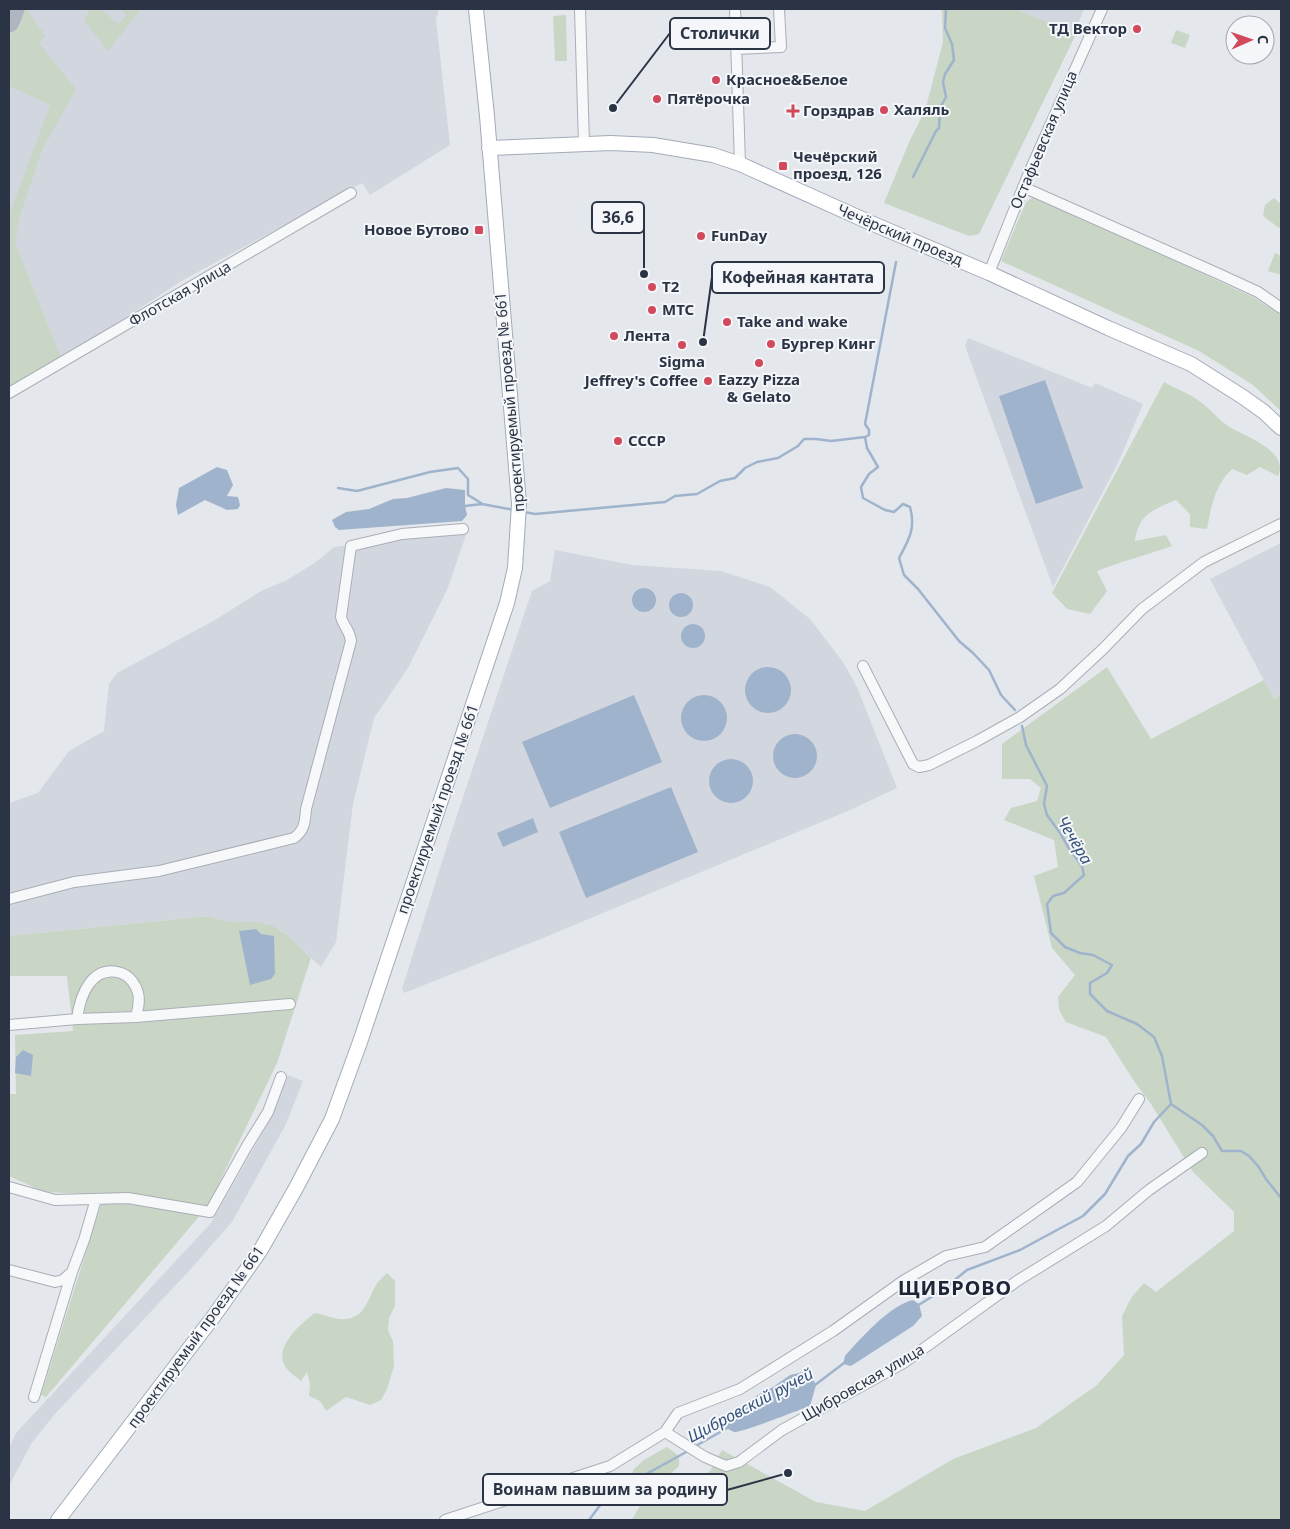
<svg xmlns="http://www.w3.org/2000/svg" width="1290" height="1529" font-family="'Noto Sans',sans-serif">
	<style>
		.built { fill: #d2d6de }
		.green { fill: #c9d6c5 }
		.water { fill: #9fb4cc }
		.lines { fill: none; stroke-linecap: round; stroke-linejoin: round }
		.stream { stroke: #9fb4cc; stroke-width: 2.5 }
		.taxiway { stroke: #b0b6c1; stroke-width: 21 }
		.minor-casing { stroke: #a9aeb7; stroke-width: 12 }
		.major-casing { stroke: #a3abb8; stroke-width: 16 }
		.minor { stroke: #f7f8fa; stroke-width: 10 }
		.major { stroke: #fff; stroke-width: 14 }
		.poi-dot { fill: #d1495b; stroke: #f4f6f9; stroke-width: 2 }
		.labels { text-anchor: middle; stroke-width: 4; stroke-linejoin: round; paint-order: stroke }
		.poi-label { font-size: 15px; font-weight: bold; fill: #2b3445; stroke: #f4f6f9; text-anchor: start }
		.street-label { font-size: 15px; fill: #2b3445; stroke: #f4f6f9 }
		.water-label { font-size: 16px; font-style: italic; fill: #34527a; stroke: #f4f6f9 }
		.district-label { font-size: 20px; font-weight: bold; letter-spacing: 1px; fill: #1d2536; stroke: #f4f6f9 }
		.leader { fill: none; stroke: #2b3445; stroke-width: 2 }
		.callout-dot { fill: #2b3445; stroke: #f4f6f9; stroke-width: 2 }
		.callout { fill: #f4f6f9; stroke: #2b3445; stroke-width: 2 }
		.callout-label { font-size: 16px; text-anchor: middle; font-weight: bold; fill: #2b3445 }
	</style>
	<rect width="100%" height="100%" fill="#e4e7ec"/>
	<path class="built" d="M9 9H439L436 20 450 145 370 195 362 183 183 280 93 339 9 388Z
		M1014 9H1084L1074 34Z
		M968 338 1092 388 1095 383 1143 404 1119 461 1053 587 965 346Z
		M467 532 447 590 408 668 374 718 353 804 336 942 321 967 281 930 265 923 222 922 209 916 9 936V803L38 793 69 751 104 731 109 684 117 673 215 620 261 591 287 580 316 562 334 547Z
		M1281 543V695L1274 699 1210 579Z
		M555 550 632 565 721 571 770 587 810 619 843 662 857 687 897 788 850 810 543 938 404 993 402 989 453 827 532 591 550 581Z
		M288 1075 303 1081 286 1124 232 1222 188 1272 54 1415 31 1444 9 1486V1448L16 1433 211 1223 272 1116Z"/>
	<path class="green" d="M20 9H27L45 36 39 43 76 89 42 150 20 216 15 243 61 358 9 388V216L50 105 9 86V42Z
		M90 9H100L118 24 127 15 120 9H141L108 51 84 20Z
		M942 9H1015L1076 34 979 234 969 236 884 203 910 140 925 111 943 42Z
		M566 15 567 61H555L553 16Z
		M1176 30 1190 35 1185 48 1171 43Z
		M1032 198H1039L1253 297 1281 315V411L1253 385 1199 351 1001 261 1026 202Z
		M1274 198 1281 204V226L1279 228 1263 216 1265 205Z
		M1275 253 1281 256V275L1268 271Z
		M1164 382C1176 389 1191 394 1202 403 1211 410 1218 419 1228 426 1243 436 1290 450 1278 476L1260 467 1247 475 1232 469C1215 485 1211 507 1207 529L1190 527V514L1176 500C1152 510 1139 514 1135 541L1166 535 1172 546C1147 555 1122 561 1097 571L1107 591 1090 614 1067 609 1052 593Z
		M1107 667 1151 739 1264 680 1274 699 1281 695V1520H634L632 1519C652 1487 657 1480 696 1485L710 1471 722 1450 816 1502 865 1511 953 1459 1036 1428 1097 1385 1124 1355 1122 1316 1131 1298 1144 1283 1156 1292 1234 1231V1212L1193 1172 1151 1104 1134 1081 1106 1037 1066 1022 1059 1010 1058 997 1075 975 1052 948 1034 876 1058 867 1054 840 1004 820 1011 808 1037 801 1041 788 1030 779H1002V744Z
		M209 916C230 926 242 920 263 923 282 926 297 945 311 958L277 1063 208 1206 46 1397 41 1395 104 1195 44 1192 9 1176V1094H16L15 1035 73 1031 67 976H9V936Z
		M387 1273 395 1281V1306L389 1318 388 1330 393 1341 394 1366 387 1389 381 1400 370 1405 346 1397 326 1411 320 1401 309 1396 310 1384 307 1372 301 1381C295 1376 287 1371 284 1364 275 1345 303 1322 315 1313 323 1314 331 1318 338 1319 366 1322 367 1298 378 1282 381 1279 384 1276 387 1273Z
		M667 1447 679 1456V1466C659 1484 660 1488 632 1482L633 1470 644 1460Z"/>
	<path class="water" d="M1045 380 1083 488 1036 504 999 396Z
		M217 467 227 470 233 485 227 496 238 497 240 505 238 509 227 510 205 500 178 515 176 505 179 488Z
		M446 488 465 490V506L467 515 462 521 339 530 335 527 332 520 346 512 369 509 393 499 407 498Z
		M632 600a12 12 0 1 1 24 0a12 12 0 1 1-24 0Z
		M669 605a12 12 0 1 1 24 0a12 12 0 1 1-24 0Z
		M681 636a12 12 0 1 1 24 0a12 12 0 1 1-24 0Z
		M745 690a23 23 0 1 1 46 0a23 23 0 1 1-46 0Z
		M634 695 662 762 550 808 522 742Z
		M681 718a23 23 0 1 1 46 0a23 23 0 1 1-46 0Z
		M773 756a22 22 0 1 1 44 0a22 22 0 1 1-44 0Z
		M709 781a22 22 0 1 1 44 0a22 22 0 1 1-44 0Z
		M671 787 698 852 586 898 559 832Z
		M533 818 538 832 503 847 497 833Z
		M256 929 261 934 274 936 275 974 271 979 250 985 239 931Z
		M23 1050 33 1055 31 1076 15 1073 16 1057Z
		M913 1300 919 1304 922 1316 913 1326 851 1366 843 1364 845 1356C860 1339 890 1305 913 1300Z
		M803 1372 812 1377 816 1385 810 1406C799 1410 741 1433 734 1432 731 1431 729 1429 726 1428L727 1418 756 1396 773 1387 790 1375Z"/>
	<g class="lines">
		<path class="stream" d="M913 177 936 131 939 128 940 108 946 97 943 82 945 74 954 60 952 44 945 28 946 9
			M865 437 867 448 878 467 869 474 861 487 863 498 885 510 894 512 903 504 910 507C916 528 909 540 899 558L904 575 918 589 959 641 973 653 989 670 1001 695 1015 710
			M865 437 869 435V430L865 424 896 262
			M338 488 357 491 430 472 458 468 468 479V495L481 503
			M465 506 482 504 514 510
			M524 512 535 514 665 502 675 496 697 494 720 481 735 478 745 468 757 462 778 458 798 446 804 439H816L831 441 865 437
			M1022 726 1026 745 1047 786 1044 804 1047 815 1060 833 1070 850 1082 866 1084 875 1064 893 1053 896 1047 904 1051 933 1065 947 1080 953 1093 955 1112 965 1107 973 1090 983V994L1107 1011 1137 1024 1154 1037 1162 1056 1171 1104 1202 1125 1213 1136 1222 1151H1241L1249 1156 1258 1166 1266 1179 1281 1198
			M917 1306 941 1291 967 1270 1020 1250 1083 1216 1105 1194 1128 1156 1141 1144 1154 1122 1171 1104
			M815 1385 844 1363
			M694 1447 729 1427
			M589 1520 604 1500 621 1488 688 1451"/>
		<path class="taxiway" d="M9 22 14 9"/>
		<g class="minor-casing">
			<path id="minor" d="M580 9 584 144
				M735 9 740 164
				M736 49 781 47 779 9
				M1023 187 1219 274 1258 292 1281 308
				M989 273 1028 175 1102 9
				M9 393 351 193
				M863 666 913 764 919 767 929 765 977 741 1020 717 1060 689 1103 649 1142 609 1204 562 1281 524
				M9 899 74 882 159 871 294 838C305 830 305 821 306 809L351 641C349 628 344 628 341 617L351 546 402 534 463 529
				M77 1019C80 995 92 964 121 973 130 976 136 985 138 993 140 1001 138 1009 136 1017
				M9 1025 77 1019 136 1017 290 1004
				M9 1187 55 1200 128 1198 210 1212 247 1146 268 1112 281 1077
				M9 1270 55 1282 63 1280 72 1272
				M34 1397 72 1272 84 1240 96 1199
				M665 1432 705 1457 726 1466 739 1462 782 1430 905 1362 1017 1281 1106 1226 1149 1190 1202 1153
				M445 1520 610 1466 665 1432 678 1413 740 1389 833 1331 903 1281 946 1256 985 1247 1077 1182 1121 1128 1139 1099"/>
		</g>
		<g class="major-casing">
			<path id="major" d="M489 148 611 143 653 145 713 155 740 164 871 223 989 273 1108 328 1191 364 1243 397 1264 412 1281 428
				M58 1520 214 1316 260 1251 296 1188 332 1119 360 1042 507 603 515 568 519 504 487 116 476 9"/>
		</g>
		<use href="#minor" class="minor"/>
		<use href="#major" class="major"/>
	</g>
	<g class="poi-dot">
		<circle cx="1137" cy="29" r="5"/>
		<circle cx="716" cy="80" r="5"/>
		<circle cx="657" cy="99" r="5"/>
		<circle cx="884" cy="110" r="5"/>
		<path d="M790.5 103.5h5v5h5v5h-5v5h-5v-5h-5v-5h5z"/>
		<rect x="778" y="161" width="10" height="10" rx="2.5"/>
		<rect x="474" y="225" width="10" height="10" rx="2.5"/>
		<circle cx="701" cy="236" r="5"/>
		<circle cx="652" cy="287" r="5"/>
		<circle cx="652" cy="310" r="5"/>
		<circle cx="727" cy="322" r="5"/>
		<circle cx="614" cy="336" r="5"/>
		<circle cx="771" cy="344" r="5"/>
		<circle cx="682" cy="345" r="5"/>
		<circle cx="759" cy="363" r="5"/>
		<circle cx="708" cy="381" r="5"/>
		<circle cx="618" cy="441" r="5"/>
	</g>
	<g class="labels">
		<g class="poi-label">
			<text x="1127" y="34" text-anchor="end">ТД Вектор</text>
			<text x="726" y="85">Красное&amp;Белое</text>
			<text x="667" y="104">Пятёрочка</text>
			<text x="894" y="115">Халяль</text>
			<text x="803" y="116">Горздрав</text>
			<text x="793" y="162">Чечёрский<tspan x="793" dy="17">проезд, 126</tspan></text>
			<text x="469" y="235" text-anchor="end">Новое Бутово</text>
			<text x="711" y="241">FunDay</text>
			<text x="662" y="292">T2</text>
			<text x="662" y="315">МТС</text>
			<text x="737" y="327">Take and wake</text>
			<text x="624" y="341">Лента</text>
			<text x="781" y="349">Бургер Кинг</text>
			<text x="682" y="367" text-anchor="middle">Sigma</text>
			<text x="759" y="385" text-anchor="middle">Eazzy Pizza<tspan x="759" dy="17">&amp; Gelato</tspan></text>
			<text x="698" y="386" text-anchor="end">Jeffrey's Coffee</text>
			<text x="628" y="446">СССР</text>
		</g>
		<g class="street-label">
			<text transform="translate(1044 140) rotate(-67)" y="5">Остафьевская улица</text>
			<text transform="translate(900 235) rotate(23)" y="5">Чечёрский проезд</text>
			<text transform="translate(180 294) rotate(-30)" y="5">Флотская улица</text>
			<text transform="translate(510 402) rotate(-95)" y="5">проектируемый проезд № 661</text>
			<text transform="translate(438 809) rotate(-71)" y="5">проектируемый проезд № 661</text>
			<text transform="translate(196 1337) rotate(-54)" y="5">проектируемый проезд № 661</text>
			<text transform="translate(863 1383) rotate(-30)" y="5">Щибровская улица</text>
		</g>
		<g class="water-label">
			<text transform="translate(1075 840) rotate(59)" y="6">Чечёра</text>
			<text transform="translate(750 1405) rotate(-28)" y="6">Щибровский ручей</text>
		</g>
		<g class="district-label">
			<text x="955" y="1295">ЩИБРОВО</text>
		</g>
	</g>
	<path class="leader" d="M613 108L670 33M644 274L644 217M703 342L712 277M788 1473L727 1490"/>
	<g class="callout-dot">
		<circle cx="613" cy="108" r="5"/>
		<circle cx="644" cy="274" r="5"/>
		<circle cx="703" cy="342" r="5"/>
		<circle cx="788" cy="1473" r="5"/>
	</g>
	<g class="callout">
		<rect x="670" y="18" width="100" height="31" rx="5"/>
		<rect x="592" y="202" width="52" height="31" rx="5"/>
		<rect x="712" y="262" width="172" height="31" rx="5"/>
		<rect x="483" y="1474" width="244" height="31" rx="5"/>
	</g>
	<g class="callout-label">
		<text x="720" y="39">Столички</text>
		<text x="618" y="223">36,6</text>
		<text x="798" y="283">Кофейная кантата</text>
		<text x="605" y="1495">Воинам павшим за родину</text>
	</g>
	<rect width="1290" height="1529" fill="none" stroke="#2b3445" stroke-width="20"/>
	<g transform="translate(1250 40) rotate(88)"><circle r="24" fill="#f4f6f9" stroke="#a4a8b1"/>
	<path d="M0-4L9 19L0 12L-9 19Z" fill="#d1495b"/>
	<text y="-8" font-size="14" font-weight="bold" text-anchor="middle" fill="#2b3445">С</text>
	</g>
</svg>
